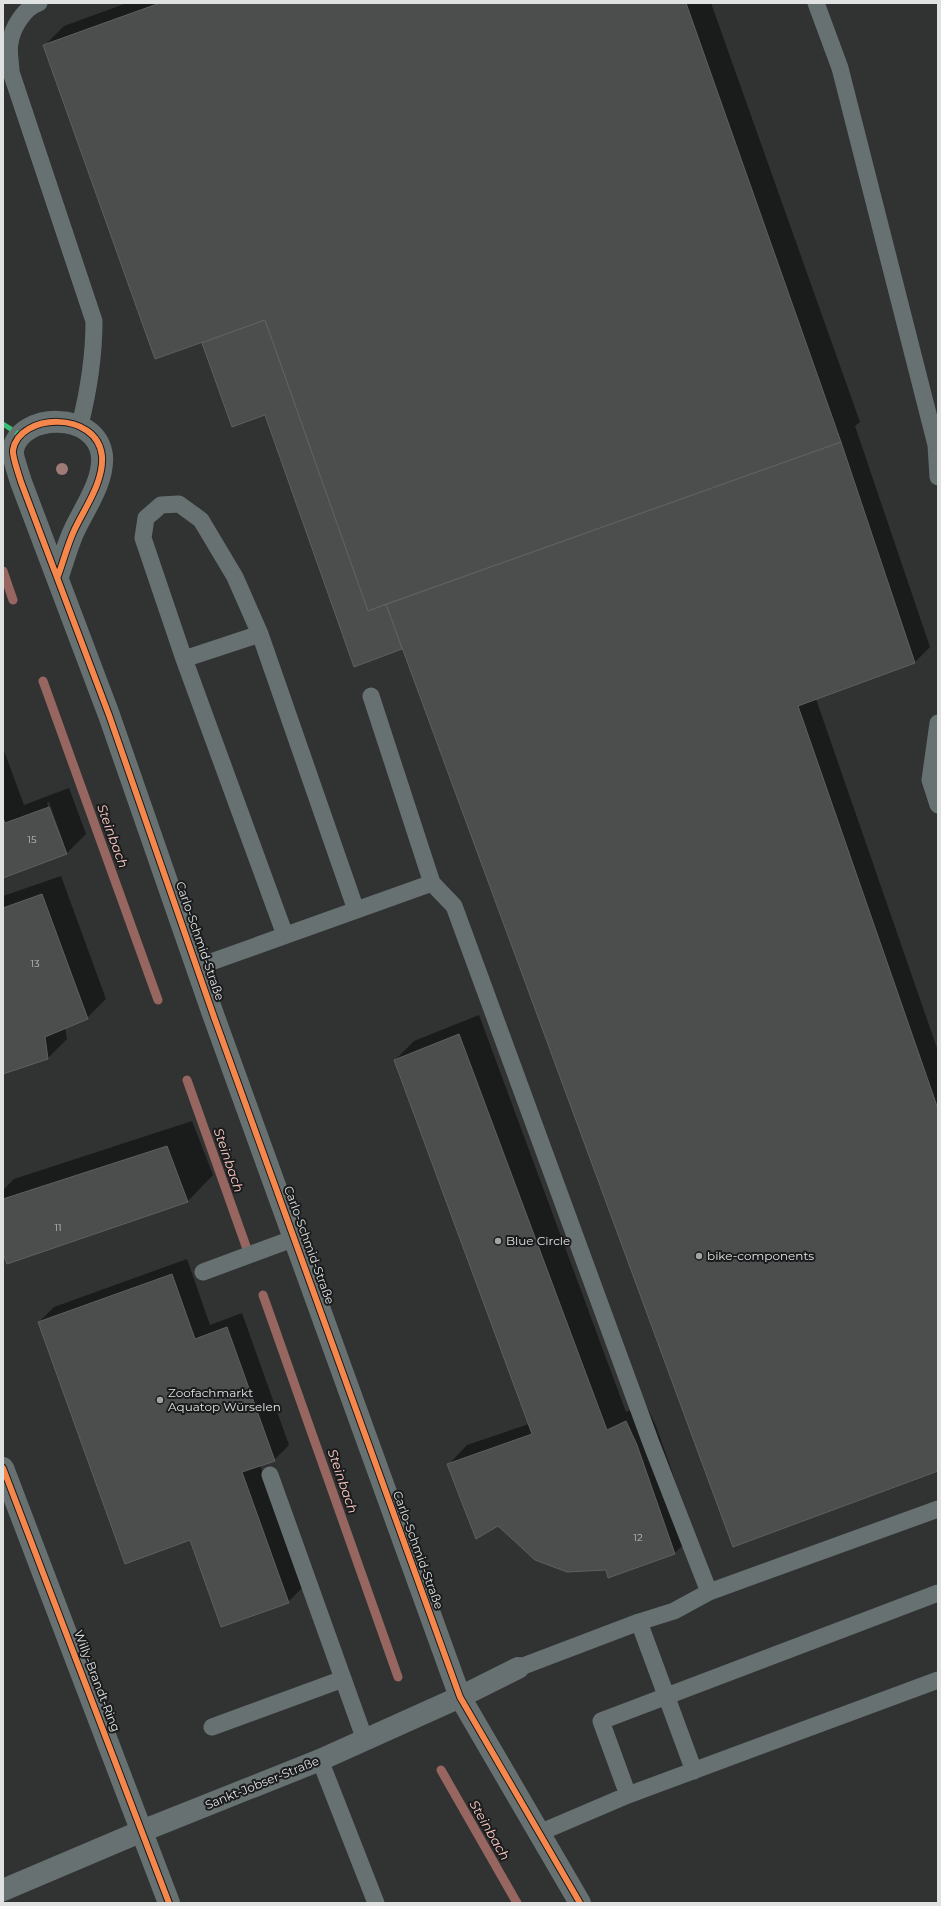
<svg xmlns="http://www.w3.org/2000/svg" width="941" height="1906" font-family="Montserrat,sans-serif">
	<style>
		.shadow { fill: #0007; fill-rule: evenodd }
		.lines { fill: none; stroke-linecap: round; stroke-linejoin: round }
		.stream { stroke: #976660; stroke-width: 9 }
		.building { fill: #4c4d4d; stroke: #5e5f5f }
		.service { stroke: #687171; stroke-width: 17 }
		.minor { stroke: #687171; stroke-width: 22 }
		.tertiary { stroke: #687171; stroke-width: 22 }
		.quiet { stroke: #3abd76; stroke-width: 5; stroke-dasharray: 10 5; stroke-linecap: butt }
		.cycleway-casing { stroke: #1a1b1c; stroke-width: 8 }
		.cycleway { stroke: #f5874c; stroke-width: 6 }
		.tree { fill: #9f7b76 }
		.poi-dot { fill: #a3a5a5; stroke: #1a1b1c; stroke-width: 1.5 }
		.labels { text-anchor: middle; stroke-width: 4; stroke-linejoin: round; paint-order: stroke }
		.number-label { font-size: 10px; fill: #bbbdbd }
		.street-label { font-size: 12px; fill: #e0e2e2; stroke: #1a1b1c }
		.poi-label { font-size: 12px; fill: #e0e2e2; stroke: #1a1b1c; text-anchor: start }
		.water-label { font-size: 13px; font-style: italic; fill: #fdcac2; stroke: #1a1b1c }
	</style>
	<rect width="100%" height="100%" fill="#313333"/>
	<path class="shadow" d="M127 3H711L860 422 855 426 930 647 915 662 816 699 938 1051V1469L403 647 402 649 265 414 233 425 202 342 45 45 64 26Z
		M3 748 24 805 69 788 86 834 67 853 3 876ZM49 802 64 844H62L47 803Z
		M61 876 106 999 87 1018 65 1027 67 1039 48 1058 3 1072V896Z
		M479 1015 626 1412 645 1403 656 1426 694 1534 675 1553 448 1465 467 1445 529 1424 395 1060 414 1041Z
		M192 1121 213 1175 188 1201 3 1250V1190L14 1179Z
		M187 1259 210 1325 242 1313 289 1445 274 1460 260 1465 303 1587 288 1602 190 1539 39 1322 54 1307Z"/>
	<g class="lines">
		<path class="stream" d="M3 571 13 600
			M43 681 158 1000
			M187 1080 247 1249
			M263 1295 398 1677
			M441 1770 517 1903"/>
	</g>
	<path class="building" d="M160 3H686L841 442 368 611 265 320 155 359 43 45Z
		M265 320 368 611 386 604 402 649 354 667 265 415 232 427 202 343Z
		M841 442 915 663 798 706 938 1109V1471L733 1547 386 604Z
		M49 807 67 854 3 878V818L5 823Z
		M42 894 88 1019 45 1037 48 1059 3 1074V908Z
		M459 1034 607 1430 626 1421 637 1445 675 1554 608 1578 606 1570 567 1572 535 1560 498 1526 476 1539 447 1464 532 1434 394 1060Z
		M167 1146 188 1202 7 1264 3 1253V1199Z
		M172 1274 195 1339 227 1327 275 1461 242 1472 289 1603 221 1627 190 1540 125 1564 38 1322Z"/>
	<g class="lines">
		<path class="service" d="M39 3C24 8 12 28 10 43 8 52 11 63 11 72L94 321C94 358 89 389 80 425
			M816 3 840 68 936 445 938 477
			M184 659 260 634
			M371 696 432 883 454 906 651 1443 709 1592
			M938 723 930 780 938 805
			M285 935 184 659 143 538 146 518 161 505 179 504 201 520 235 577 260 634 356 910
			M197 967 432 883
			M203 1272 295 1238
			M270 1475 365 1740
			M639 1622 694 1771
			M518 1668 639 1622 674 1611 709 1592 938 1509
			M212 1727 343 1679
			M320 1760 376 1903
			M628 1795 601 1721 938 1593
			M539 1833 628 1795 938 1680"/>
		<path class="minor" d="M58 576C63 562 67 547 73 533 83 510 104 483 102 456 97 410 19 413 13 450 12 456 19 475 21 482L109 715 214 1017 460 1697 580 1903
			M3 1890 142 1831 320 1760 460 1697 518 1668"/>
		<path class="tertiary" d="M3 1468 169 1903"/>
		<path class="quiet" d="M3 424 20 435"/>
		<g class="cycleway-casing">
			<path id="cycleway" d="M58 576C63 562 67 547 73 533 83 510 104 483 102 456 97 410 19 413 13 450 12 456 19 475 21 482L109 715 214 1017 460 1697 580 1903
				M3 1468 169 1903"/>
		</g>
		<use href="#cycleway" class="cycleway"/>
	</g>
	<circle class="tree" cx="62" cy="469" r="6"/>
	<g class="poi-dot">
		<circle cx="498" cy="1241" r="4"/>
		<circle cx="699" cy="1256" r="4"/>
		<circle cx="160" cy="1400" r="4"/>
	</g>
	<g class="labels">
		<g class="number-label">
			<text x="32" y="843">15</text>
			<text x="35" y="967">13</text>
			<text x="58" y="1231">11</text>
			<text x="638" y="1541">12</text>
		</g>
		<g class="street-label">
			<text transform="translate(200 941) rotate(71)" y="4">Carlo-Schmid-Straße</text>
			<text transform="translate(309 1245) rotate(70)" y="4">Carlo-Schmid-Straße</text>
			<text transform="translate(418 1550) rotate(70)" y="4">Carlo-Schmid-Straße</text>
			<text transform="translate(97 1681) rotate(69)" y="4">Willy-Brandt-Ring</text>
			<text transform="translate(262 1783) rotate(-22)" y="4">Sankt-Jobser-Straße</text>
		</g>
		<g class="poi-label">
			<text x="506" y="1245">Blue Circle</text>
			<text x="707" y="1260">bike-components</text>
			<text x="168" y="1397">Zoofachmarkt<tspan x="168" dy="14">Aquatop Würselen</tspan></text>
		</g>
		<g class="water-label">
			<text transform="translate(113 836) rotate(70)" y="5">Steinbach</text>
			<text transform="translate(229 1160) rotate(71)" y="5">Steinbach</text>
			<text transform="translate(343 1481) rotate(71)" y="5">Steinbach</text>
			<text transform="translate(490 1830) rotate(60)" y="5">Steinbach</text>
		</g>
	</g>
	<rect width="941" height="1906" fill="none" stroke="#e0e2e2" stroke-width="8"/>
</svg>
